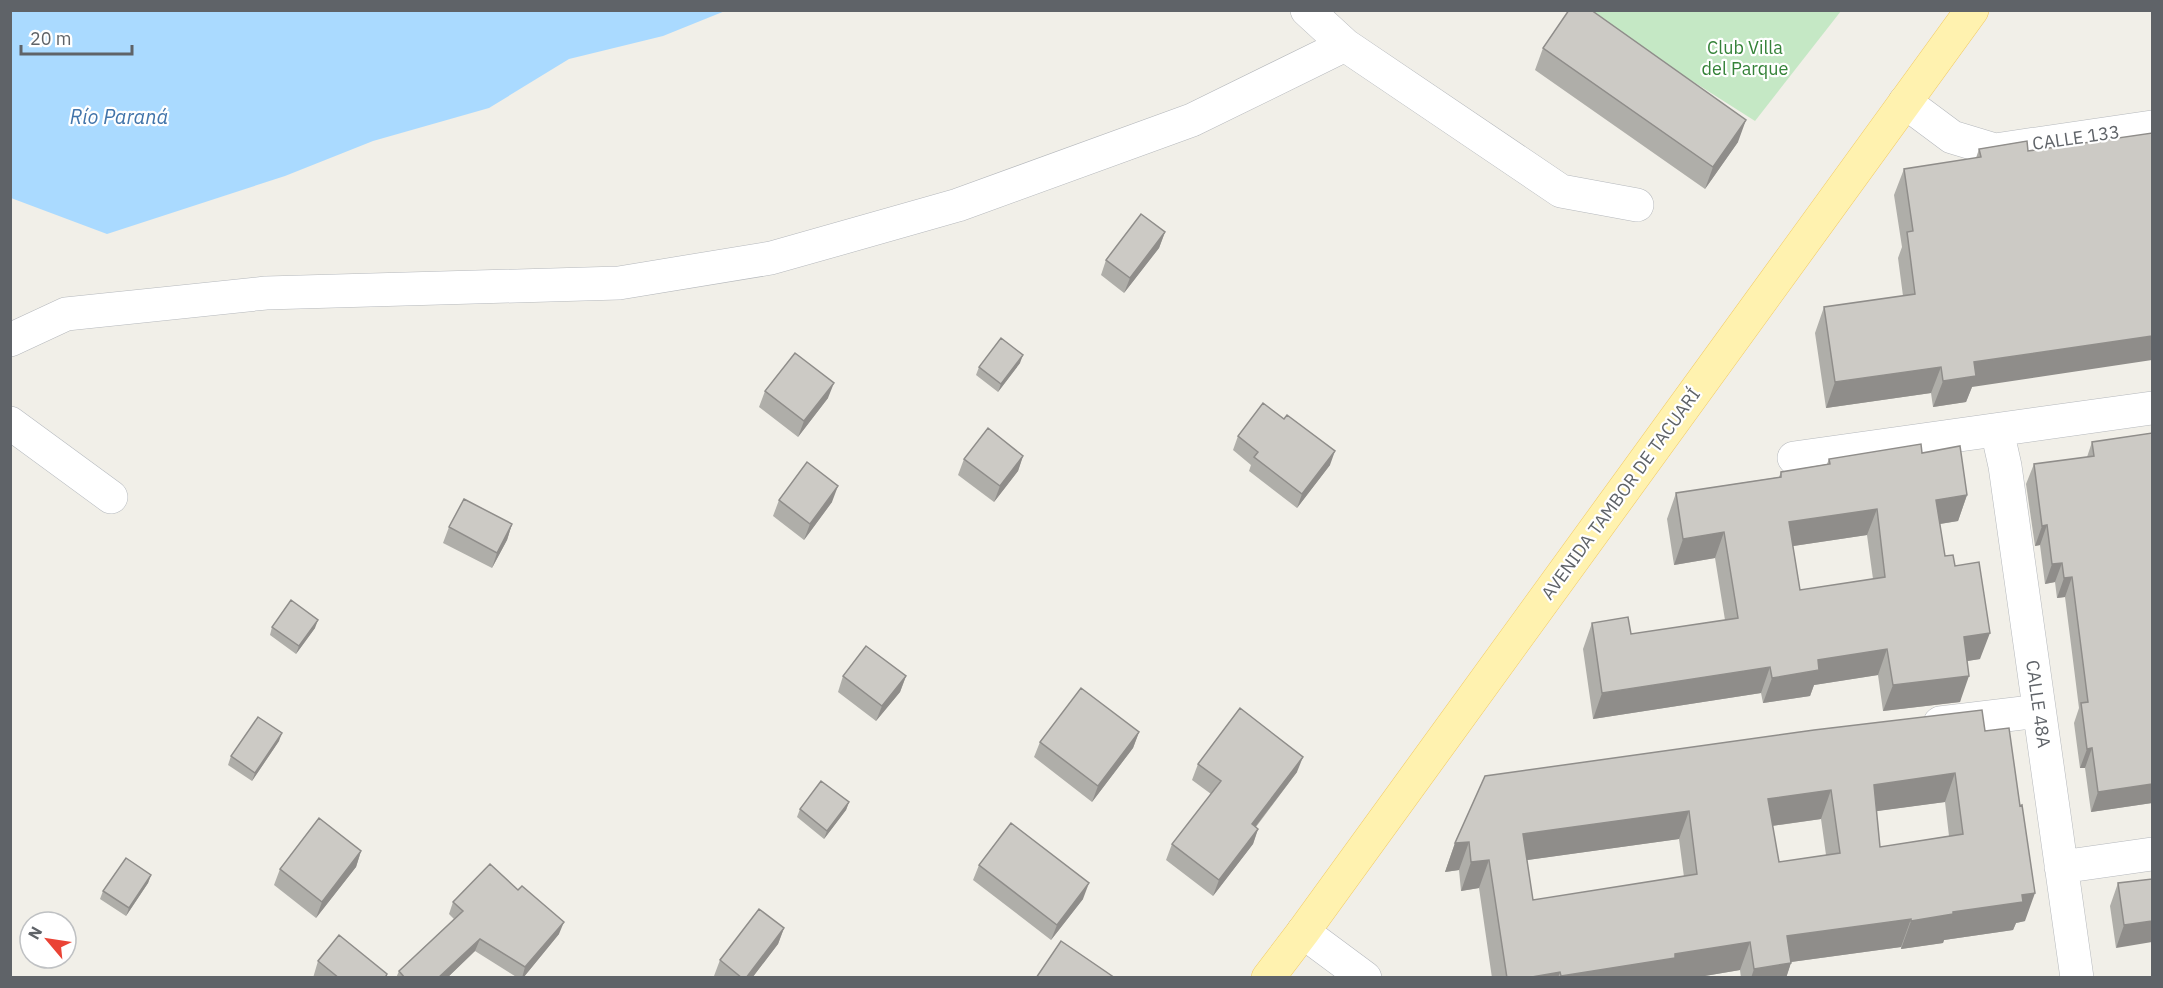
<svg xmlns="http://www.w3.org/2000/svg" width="2163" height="988" font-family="'IBM Plex Sans',sans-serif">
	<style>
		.green { fill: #c5e8c5 }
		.water { fill: #aadaff }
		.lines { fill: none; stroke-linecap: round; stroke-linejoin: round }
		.street-casing { stroke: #b5b8bc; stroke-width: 34 }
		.secondary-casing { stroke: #b6babf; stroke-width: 34 }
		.primary-casing { stroke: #f2c960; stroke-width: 34 }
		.street { stroke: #fff; stroke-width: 33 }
		.secondary { stroke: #fff; stroke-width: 33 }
		.primary { stroke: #fff2af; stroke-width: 33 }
		.wall { fill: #afaea9; fill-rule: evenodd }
		.shaded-wall { fill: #8f8d8a }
		.building { fill: #cccac5; stroke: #8f8d8a; stroke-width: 1.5; fill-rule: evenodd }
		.labels { text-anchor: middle; stroke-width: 4.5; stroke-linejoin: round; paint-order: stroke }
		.park-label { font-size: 18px; fill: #348238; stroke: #fff }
		.street-label { font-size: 18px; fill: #5f6368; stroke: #fff }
		.water-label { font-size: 20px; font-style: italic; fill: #4174aa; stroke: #fff }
	</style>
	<rect width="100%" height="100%" fill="#f1efe8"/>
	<path class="green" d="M1582 11H1841L1755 121Z"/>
	<path class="water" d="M10 11 11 10 725 11 663 36 569 59 489 108 373 141 285 176 107 234 11 198Z"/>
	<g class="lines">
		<g class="street-casing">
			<path id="street" d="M1307 10 1345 45
				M1905 102 1952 137 1995 150 2152 127
				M10 340 66 314 266 293 619 283 771 258 958 205 1192 120 1345 45 1561 191 1637 205
				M1997 430 2005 466 2077 978
				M1794 458 2152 408
				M1940 723 2039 711
				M2061 867 2152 854
				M1303 932 1365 978"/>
		</g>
		<g class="secondary-casing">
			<path id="secondary" d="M10 423 111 497"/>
		</g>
		<g class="primary-casing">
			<path id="primary" d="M1268 978 1303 932 1972 10"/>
		</g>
		<use href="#street" class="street"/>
		<use href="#secondary" class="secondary"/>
		<use href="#primary" class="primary"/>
	</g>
	<path class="wall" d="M1543 48 1738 142 1705 189 1535 70Z
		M2027 141 1972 387 1966 402 1933 407 1931 393 1826 408 1815 333 1824 307 1903 296 1898 258 1902 247 1894 195 1904 169 1976 158 1979 149Z
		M1165 232 1159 248 1124 293 1101 275 1106 260Z
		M1020 363 998 392 976 375 979 367Z
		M765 391 828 398 798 437 759 407Z
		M2152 433V803L2091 812 2085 768H2080L2074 723 2079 708 2065 597 2057 598 2055 582 2045 584 2040 545 2035 546 2026 484 2034 464 2087 457 2092 442Z
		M1238 436 1330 465 1297 508 1249 471 1251 465 1233 450Z
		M1922 453 1967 495 1958 521 1940 524 1945 556 1955 566 1980 659 1967 661 1960 702 1883 711 1878 675 1814 685 1810 696 1763 703 1761 693 1593 719 1583 649 1592 623 1631 634 1725 620 1715 558 1674 565 1667 519 1676 493 1779 477 1781 472 1827 464 1829 459ZM1867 535 1873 579 1800 590 1793 546Z
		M1023 456 1018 471 994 502 958 475 964 459Z
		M779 500 832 502 804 540 773 516Z
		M512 524 507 540 492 568 443 543 449 527Z
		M272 627 315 628 296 654 270 635Z
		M843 676H906L900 692 876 721 838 692Z
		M1985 731 2025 921 2016 923 2013 930 1944 940 1943 943 1901 949V947L1791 962 1786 978H1741L1740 970 1693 978H1492L1479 888 1461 891 1459 870 1445 872 1455 843ZM1945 802 1949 836 1880 847 1876 811ZM1821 819 1826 855 1779 862 1772 826ZM1679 839 1684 877 1533 900 1527 860Z
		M1139 732 1133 748 1092 802 1034 757 1040 742Z
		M279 741 252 781 228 765 231 756Z
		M1198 764 1297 772 1256 827 1258 829 1253 844 1213 896 1166 860 1172 844 1211 794 1192 780Z
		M849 802 846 810 824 839 797 817 800 809Z
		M361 851 356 867 316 918 274 885 280 869Z
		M979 865 1083 899 1051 940 973 880Z
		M151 875 148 883 126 916 100 899 103 891Z
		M2152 879 2116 948 2110 906 2118 883Z
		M453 902 559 934 523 978H518L475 951 447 978H396L399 971 454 919 449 914Z
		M784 928 778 944 752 978H716L714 976 720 960Z
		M318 961 387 974 386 978H313Z"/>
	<path class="shaded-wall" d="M1746 120 1738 142 1705 189 1713 167Z
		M1165 232 1159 248 1124 293 1130 278Z
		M2152 336V360L1972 387 1966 402 1933 407 1943 381 1974 362Z
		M1023 355 1020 363 998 392 1001 384Z
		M1941 367 1931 393 1826 408 1835 382Z
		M834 383 828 398 798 437 804 421Z
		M1335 451 1330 465 1297 508 1302 494Z
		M1023 456 1018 471 994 502 1000 486Z
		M838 486 832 502 804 540 810 524Z
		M1967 495 1958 521 1927 526 1936 500Z
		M1877 509 1867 535 1780 548 1789 522Z
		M512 524 507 540 492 568 497 553Z
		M2047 525 2040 545 2035 546 2042 526Z
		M1724 532 1715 558 1674 565 1683 539Z
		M2062 563 2055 582 2045 584 2052 564Z
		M2072 577 2065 597 2057 598 2064 578Z
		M318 620 315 628 296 654 299 646Z
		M1990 633 1980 659 1955 663 1964 637Z
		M1887 649 1878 675 1814 685 1810 696 1763 703 1772 678 1818 660Z
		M1770 667 1761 693 1593 719 1602 693Z
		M906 676 900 692 876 721 882 706Z
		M1969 676 1960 702 1883 711 1893 685Z
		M1139 732 1133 748 1092 802 1098 786Z
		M282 733 279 741 252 781 255 773Z
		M2092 748 2085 768H2080L2087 749Z
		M1303 757 1297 772 1246 839 1252 824Z
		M1955 773 1945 802 1863 813 1874 785Z
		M2152 784V803L2091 812 2098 792Z
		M1831 790 1821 819 1757 828 1768 799Z
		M849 802 846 810 824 839 827 831Z
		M1689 811 1679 839 1513 862 1523 834Z
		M1258 829 1253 844 1213 896 1219 880Z
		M1469 842 1459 870 1445 872 1455 843Z
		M361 851 356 867 316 918 322 902Z
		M1489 860 1479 888 1461 891 1471 862Z
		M151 875 148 883 126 916 129 908Z
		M1089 883 1083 899 1051 940 1057 925Z
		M2035 893 2025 921 2016 923 2013 930 1944 940 1943 943 1901 949 1911 921 2022 895Z
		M1911 919 1901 947 1777 964 1787 936Z
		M2152 921V942L2116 948 2124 925Z
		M564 922 559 934 523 978H522L525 967Z
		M784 928 778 944 752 978H746Z
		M480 939 475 951 447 978H438Z
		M1750 942 1740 970 1693 978H1560L1561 976 1675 954Z
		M1791 963 1786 978H1751L1754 969Z
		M1560 972 1558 978H1526Z"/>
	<path class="building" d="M1569 10H1591L1746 120 1713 167 1543 48Z
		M2152 133V336L1974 362 1976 376 1943 381 1941 367 1835 382 1824 307 1915 294 1907 232 1913 231 1904 169 1981 157 1979 149 2027 141 2028 151Z
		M1141 214 1165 232 1130 278 1106 260Z
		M1001 338 1023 355 1001 384 979 367Z
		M795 353 834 383 804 421 765 391Z
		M1263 403 1284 419 1287 415 1335 451 1302 494 1254 457 1258 452 1238 436Z
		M988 428 1023 456 1000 486 964 459Z
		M2152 433V784L2098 792 2092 748 2087 749 2081 703 2088 702 2072 577 2064 578 2062 563 2052 564 2047 525 2042 526 2034 464 2094 456 2092 442Z
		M1921 444 1922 453 1960 446 1967 495 1936 500 1945 556 1953 555 1955 566 1979 562 1990 633 1964 637 1969 676 1893 685 1887 649 1818 660 1819 670 1772 678 1770 667 1602 693 1592 623 1628 617 1631 634 1738 618 1724 532 1683 539 1676 493 1781 477V472L1830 464 1829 459ZM1877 509 1885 577 1800 590 1789 522Z
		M807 462 838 486 810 524 779 500Z
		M464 499 512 524 497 553 449 527Z
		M291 600 318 620 299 646 272 627Z
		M866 646 906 676 882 706 843 676Z
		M1081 688 1139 732 1098 786 1040 742Z
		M1240 708 1303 757 1252 824 1258 829 1219 880 1172 844 1221 781 1198 764Z
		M1982 710 1985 731 2009 728 2020 806 2022 805 2035 893 2022 895 2023 902 1953 912V914L1911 921V919L1787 936 1791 963 1754 969 1750 942 1675 954V958L1561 976 1560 972 1526 978H1507L1489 860 1471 862 1469 842 1455 843 1485 776 1814 730ZM1955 773 1963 834 1880 847 1874 785ZM1831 790 1840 853 1779 862 1768 799ZM1689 811 1697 874 1533 900 1523 834Z
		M258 717 282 733 255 773 231 756Z
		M821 781 849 802 827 831 800 809Z
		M319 818 361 851 322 902 280 869Z
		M1011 823 1089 883 1057 925 979 865Z
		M126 858 151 875 129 908 103 891Z
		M490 864 518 890 522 886 564 922 525 967 480 939 438 978H405L399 971 463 911 453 902Z
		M2152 879V921L2124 925 2118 883Z
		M759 909 784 928 746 978H742L720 960Z
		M339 935 387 974 385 978H339L318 961Z
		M1061 941 1115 978H1036Z"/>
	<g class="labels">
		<g class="park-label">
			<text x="1745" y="54">Club Villa<tspan x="1745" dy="21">del Parque</tspan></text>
		</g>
		<g class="street-label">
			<text transform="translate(2076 138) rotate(-8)" y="6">CALLE 133</text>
			<text transform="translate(1621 494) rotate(-54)" y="6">AVENIDA TAMBOR DE TACUARÍ</text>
			<text transform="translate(2038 704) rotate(82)" y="6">CALLE 48A</text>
		</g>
		<g class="water-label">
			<text x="119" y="124">Río Paraná</text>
		</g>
	</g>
	<rect width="2163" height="988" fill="none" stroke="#5f6368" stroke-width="24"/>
	<g transform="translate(48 940) rotate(299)"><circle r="28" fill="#ffffff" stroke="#bfc1c3" stroke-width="1.5"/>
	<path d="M0-4.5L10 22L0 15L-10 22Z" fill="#ea4335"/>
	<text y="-9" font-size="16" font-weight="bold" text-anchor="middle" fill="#5f6368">N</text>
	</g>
	<path d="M21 45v9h111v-9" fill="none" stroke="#5f6368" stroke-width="3"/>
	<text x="30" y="45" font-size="18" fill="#5f6368" stroke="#ffffff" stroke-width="4.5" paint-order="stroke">20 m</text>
</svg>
